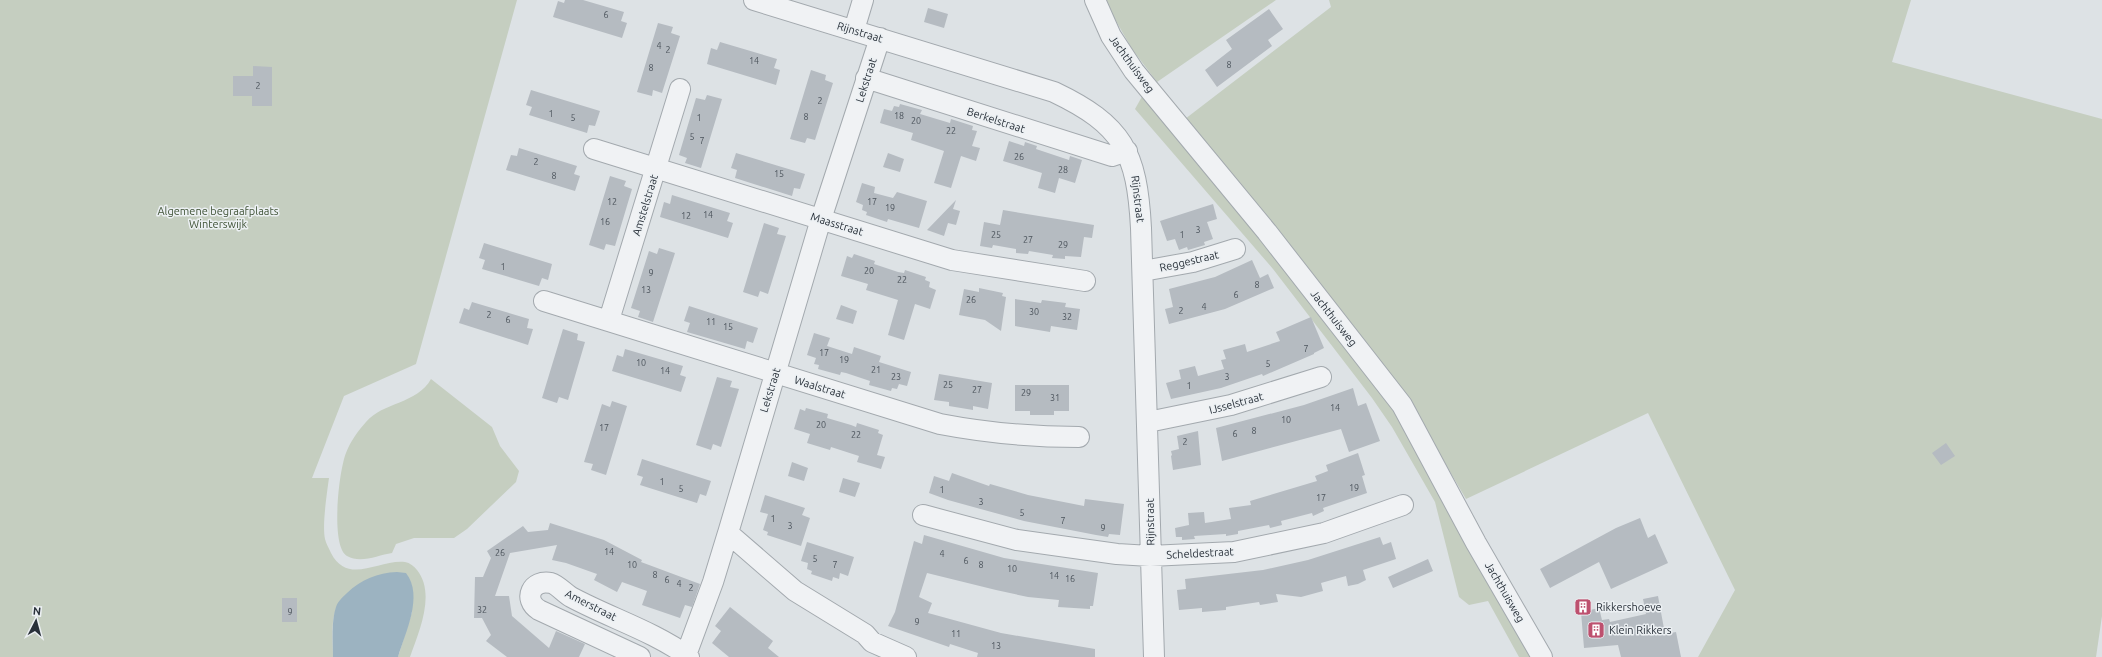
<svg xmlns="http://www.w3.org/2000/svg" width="2102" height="657" font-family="Ubuntu,sans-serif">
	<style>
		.green { fill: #c5cec0 }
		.water { fill: #9cb3c1 }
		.building { fill: #b5bbc1 }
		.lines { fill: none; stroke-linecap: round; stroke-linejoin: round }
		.minor-casing { stroke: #a3a9ae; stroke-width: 22 }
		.minor { stroke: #f0f2f4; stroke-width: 20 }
		.labels { text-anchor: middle; stroke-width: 3; stroke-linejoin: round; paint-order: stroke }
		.number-label { font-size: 9px; fill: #4c545c }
		.street-label { font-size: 11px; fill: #29313a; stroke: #ecf0f3 }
		.park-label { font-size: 11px; fill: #415438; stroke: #ecf0f3 }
		.poi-label { font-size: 11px; fill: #29313a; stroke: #ecf0f3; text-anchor: start }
	</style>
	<rect width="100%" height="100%" fill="#dde2e5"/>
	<path class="green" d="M0 0H517L416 364 344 396 312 478H329C327 493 322 525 325 539 326 544 329 548 331 553 348 586 379 559 405 562 410 563 414 566 417 570 436 594 419 631 410 657H398L412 612 347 594C328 609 333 636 333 657H0Z
		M1104 0H1276L1157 82 1132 49Z
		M1329 0H1911L1892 62 2102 119V616L2096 657H1698L1735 590 1648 413 1466 499 1409 402 1387 369 1185 119 1331 7Z
		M1144 93 1393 408 1535 657H1519L1488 601 1469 605 1459 597 1435 502 1392 427 1372 398 1273 269 1135 109Z
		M431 379 492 427 500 446 519 471 516 482 467 529 454 538H414L396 544 392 553C378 555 361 564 347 556 330 546 339 470 346 453 350 442 358 431 366 422 383 402 417 404 431 379Z"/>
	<path class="water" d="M397 572 406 573C424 596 405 633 398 657H333C333 641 331 622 336 607 338 601 343 597 347 593 362 579 377 573 397 572Z"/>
	<path class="building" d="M565 0H583L624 12 621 21 627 23 622 38 553 17 558 1 564 3Z
		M928 8 948 14 944 28 924 22Z
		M1269 9 1283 29 1268 40 1272 46 1217 87 1205 70 1232 49 1226 40Z
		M658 23 673 27 671 33 680 36 662 93 653 90 652 96 637 92Z
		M720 42 777 59 774 68 780 70 776 85 707 64 711 48 717 50Z
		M253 66 272 67V106H252V96H233V76H253Z
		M811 70 826 75 825 80 833 83 815 140 807 138 805 143 790 139Z
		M531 90 600 111 595 126 589 125 587 133 529 115 532 107 526 105Z
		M707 95 722 99 701 168 685 163 687 158 679 155 696 98 705 100Z
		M900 104 922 110 920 114 950 123 951 119 973 126 972 130 977 131 972 146 980 148 976 161 961 156 951 188 934 183 944 151 911 140 913 133 880 123 884 109 892 111 894 106 899 107Z
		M1009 141 1024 146 1025 142 1037 146 1036 149 1069 160 1070 156 1082 160 1075 183 1059 178 1055 193 1038 188 1042 173 1003 161Z
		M519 148 577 166 574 174 580 176 575 191 506 170 511 155 517 156Z
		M736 153 805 174 800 189 794 188 792 196 735 178 737 170 731 168Z
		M888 153 904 159 900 172 883 167Z
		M610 176 626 181 624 186 632 189 615 246 606 244 604 250 589 245Z
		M862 183 875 187 874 193 893 198 897 192 927 201 919 228 888 219 887 222 866 215 867 212 862 210 863 205 856 202Z
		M672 195 730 213 727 221 733 223 728 238 660 217 664 202 670 204Z
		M956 200 953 209 960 211 956 225 948 223 944 236 927 230Z
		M1213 204 1217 219 1207 222 1213 239 1204 242 1205 245 1188 250 1187 247 1179 250 1175 239 1167 241 1160 221Z
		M1003 210 1094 225 1092 238 1084 237 1081 257 1065 256V259L1052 258 1053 255 1029 251 1028 254 1016 253V249L993 245 992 248 980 246 984 222 1000 225Z
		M764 223 779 228 777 234 786 236 768 294 760 291 758 297 743 292Z
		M484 243 552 264 548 280 542 278 539 286 482 269 485 260 479 258Z
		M659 248 675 253 653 322 638 317 640 311 631 308 649 251 657 254Z
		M854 254 875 261 874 264 898 272 904 273 905 270 926 277 925 280 930 282 929 287 936 290 930 309 915 304 904 340 888 335 898 300 866 290 868 284 841 276 847 256 852 258Z
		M1252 260 1260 278 1268 274 1274 288 1225 309 1169 324 1165 309 1173 307 1169 289 1215 277Z
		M979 288 1003 293 1002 296 1006 297 1001 331 985 320 959 315 964 289 979 292Z
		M1015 299 1041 303 1042 300 1066 303 1065 307 1080 309 1077 330 1051 326 1050 332 1015 326Z
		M472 302 529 319 527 328 533 329 528 345 459 323 464 308 469 310Z
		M841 305 857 311 853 324 836 319Z
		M689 306 758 328 753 343 747 341 745 349 687 332 690 323 684 321Z
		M1311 317 1324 348 1314 353V354L1263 376 1262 374 1221 388 1171 399 1166 383 1181 379 1179 370 1195 366 1198 376 1224 369 1221 360 1226 359 1223 350 1245 344 1247 352 1280 341 1276 332Z
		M563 329 578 334 577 340 585 342 568 400 559 397 557 403 542 398Z
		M814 333 830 338 827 346 852 354 854 347 881 356 879 362 911 372 907 386 899 384 897 389 892 388 891 391 869 385 870 381 846 373 841 372 840 375 818 369 819 365 814 364 816 358 807 355Z
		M625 349 683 366 680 375 686 377 681 392 612 371 617 355 623 357Z
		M939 374 992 383 988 409 973 406V410L949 406V402L934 400Z
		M717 377 732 381 730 387 739 389 721 447 713 444 711 450 696 445Z
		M1015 385H1069V411H1054V415H1030V411H1015Z
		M1353 388 1358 406 1366 403 1380 441 1349 452 1341 429 1222 461 1216 428 1304 405Z
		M612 401 627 406 606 475 591 470 593 464 584 462 602 404 610 407Z
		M806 408 828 414 827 418 851 425 856 427 857 423 879 430 878 433 883 435 877 455 885 457 881 469 857 462 859 456 831 447 830 450 807 443 810 434 794 429 800 409 805 411Z
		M1198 431 1201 465 1173 470 1171 456 1172 455 1171 451 1179 449 1177 436Z
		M1946 443 1955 456 1941 465 1932 453Z
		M1358 453 1365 475 1362 476 1367 493 1323 508 1324 511 1313 516 1312 513 1281 521 1282 525 1270 528 1269 525 1238 531V534L1226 536V534L1194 536 1195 539 1182 540V537H1176L1175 528 1189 525 1188 513 1204 512 1205 523 1231 519 1229 508 1251 505 1250 501 1317 481 1315 476 1328 471 1326 465Z
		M642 459 711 481 706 496 700 494 697 503 640 485 643 477 637 475Z
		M792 462 808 468 804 481 788 476Z
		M952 473 989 486 990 484 1028 495 1084 506 1085 499 1124 504 1120 535 1109 534 1108 537 1096 535 1024 521 948 500 929 493 934 476 949 481Z
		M843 478 860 483 855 497 839 492Z
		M765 495 805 508 802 515 810 518 801 546 767 535 768 532 763 530 768 514 760 512Z
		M1640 518 1648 538 1655 534 1668 563 1611 589 1599 562 1550 588 1540 569 1616 528Z
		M550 523 604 540 642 560 641 562 700 584 692 607 685 605 680 618 642 605 647 591 622 582 617 592 594 580 597 574 566 563 552 560 557 545 510 553 495 596H509L512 616 549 648 556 631 585 644 579 657H507L486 641 491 635 482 618H474L475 577H483L491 558 487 551 523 526 528 532 548 530Z
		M924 535 1004 558 1098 573 1093 606H1090V609L1058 607 1059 600 1028 597 996 590 927 573 919 597 932 603 928 613 1001 633 1095 649V657H977L978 653 950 644 949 647 888 626 895 612 914 541 922 544Z
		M1380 537 1383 545 1391 542 1396 559 1363 570 1366 580 1358 584 1348 586 1346 576 1321 583 1323 591 1301 597 1276 594 1278 602 1260 605 1259 602 1226 607V610L1202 612V608L1179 610 1177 590 1186 589 1185 579 1263 570 1308 560Z
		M807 542 854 557 848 576 840 573 839 579 833 577 832 581 811 574 812 571 807 569 808 563 801 561Z
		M1428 559 1433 571 1393 588 1388 577Z
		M1658 596 1665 634 1676 632 1681 657H1621L1618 645 1584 648 1581 612 1599 608 1602 620 1609 619 1610 622 1646 614 1643 599Z
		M282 598H297V622H282Z
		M730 607 773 641 768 648 779 657H729L712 643 721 631 715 626Z"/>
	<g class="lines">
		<g class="minor-casing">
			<path id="minor" d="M754 0 1054 92C1123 125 1137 152 1141 228L1154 657
				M1095 0 1111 36 1134 71 1267 232 1402 405 1476 543 1542 657
				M854 30 863 0
				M880 38 821 219 728 533 795 591 865 634 872 642 906 657
				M866 78 1112 156 1127 151
				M594 149 952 260 1085 281
				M1143 271 1193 262 1235 249
				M544 301 940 424C987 433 1031 437 1079 437
				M609 320 680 89
				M1148 422 1231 405 1321 377
				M923 515 1017 540 1117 554 1150 556 1234 552 1324 533 1403 505
				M686 655 713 582 728 533
				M640 657 539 610C522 599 532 579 551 583 558 585 564 593 571 597 610 618 653 631 689 657"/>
		</g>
		<use href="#minor" class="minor"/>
	</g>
	<defs>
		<g id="building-square" transform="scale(0.9)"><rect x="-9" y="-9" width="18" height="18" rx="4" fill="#bd506e" stroke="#ecf0f3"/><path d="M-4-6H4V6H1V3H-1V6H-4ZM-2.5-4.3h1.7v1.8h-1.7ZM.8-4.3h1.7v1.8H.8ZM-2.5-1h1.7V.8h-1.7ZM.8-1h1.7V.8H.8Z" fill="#fff"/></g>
	</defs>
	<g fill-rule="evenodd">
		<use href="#building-square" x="1583" y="607"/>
		<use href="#building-square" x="1596" y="630"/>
	</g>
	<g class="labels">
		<g class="number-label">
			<text x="606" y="18">6</text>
			<text x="659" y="49">4</text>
			<text x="668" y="53">2</text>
			<text x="754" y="64">14</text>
			<text x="1229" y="68">8</text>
			<text x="651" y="71">8</text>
			<text x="258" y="89">2</text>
			<text x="820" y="104">2</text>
			<text x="551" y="117">1</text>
			<text x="899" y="119">18</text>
			<text x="806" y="120">8</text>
			<text x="573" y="121">5</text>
			<text x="699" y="121">1</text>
			<text x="916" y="124">20</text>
			<text x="951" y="134">22</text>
			<text x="692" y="140">5</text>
			<text x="702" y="144">7</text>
			<text x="1019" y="160">26</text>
			<text x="536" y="165">2</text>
			<text x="1063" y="173">28</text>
			<text x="779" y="177">15</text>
			<text x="554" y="179">8</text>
			<text x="612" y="205">12</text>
			<text x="872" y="205">17</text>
			<text x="890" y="211">19</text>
			<text x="708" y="218">14</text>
			<text x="686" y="219">12</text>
			<text x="605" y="225">16</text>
			<text x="1198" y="233">3</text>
			<text x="996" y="238">25</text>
			<text x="1182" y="238">1</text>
			<text x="1028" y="243">27</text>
			<text x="1063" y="248">29</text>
			<text x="503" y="270">1</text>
			<text x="869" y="274">20</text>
			<text x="651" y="276">9</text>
			<text x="902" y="283">22</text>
			<text x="1257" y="288">8</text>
			<text x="646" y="293">13</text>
			<text x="1236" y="298">6</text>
			<text x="971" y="303">26</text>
			<text x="1204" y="310">4</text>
			<text x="1181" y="314">2</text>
			<text x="1034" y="315">30</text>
			<text x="489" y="318">2</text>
			<text x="1067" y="320">32</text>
			<text x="508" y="323">6</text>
			<text x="711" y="325">11</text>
			<text x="728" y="330">15</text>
			<text x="1306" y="352">7</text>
			<text x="824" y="356">17</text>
			<text x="844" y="363">19</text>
			<text x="641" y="366">10</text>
			<text x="1268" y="367">5</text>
			<text x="876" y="373">21</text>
			<text x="665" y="374">14</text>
			<text x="896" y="380">23</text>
			<text x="1227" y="380">3</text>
			<text x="948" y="388">25</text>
			<text x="1189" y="389">1</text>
			<text x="977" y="393">27</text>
			<text x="1026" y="396">29</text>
			<text x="1055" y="401">31</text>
			<text x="1335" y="411">14</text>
			<text x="1286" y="423">10</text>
			<text x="821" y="428">20</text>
			<text x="604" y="431">17</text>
			<text x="1254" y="434">8</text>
			<text x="1235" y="437">6</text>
			<text x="856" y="438">22</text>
			<text x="1185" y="445">2</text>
			<text x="662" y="485">1</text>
			<text x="1354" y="491">19</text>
			<text x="681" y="492">5</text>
			<text x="942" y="493">1</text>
			<text x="1321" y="501">17</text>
			<text x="981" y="505">3</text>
			<text x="1022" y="516">5</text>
			<text x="773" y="522">1</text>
			<text x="1063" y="524">7</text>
			<text x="790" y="529">3</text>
			<text x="1103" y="531">9</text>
			<text x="609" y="555">14</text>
			<text x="500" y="556">26</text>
			<text x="942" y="557">4</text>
			<text x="815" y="562">5</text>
			<text x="966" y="564">6</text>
			<text x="632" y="568">10</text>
			<text x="835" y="568">7</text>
			<text x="981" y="568">8</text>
			<text x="1012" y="572">10</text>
			<text x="655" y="578">8</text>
			<text x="1054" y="579">14</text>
			<text x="1070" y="582">16</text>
			<text x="667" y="583">6</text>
			<text x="679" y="587">4</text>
			<text x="691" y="591">2</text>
			<text x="482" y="613">32</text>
			<text x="290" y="615">9</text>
			<text x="917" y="625">9</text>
			<text x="956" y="637">11</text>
			<text x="996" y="649">13</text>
		</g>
		<g class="street-label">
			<text transform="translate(860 32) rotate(17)" y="4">Rijnstraat</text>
			<text transform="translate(1132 64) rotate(54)" y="4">Jachthuisweg</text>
			<text transform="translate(866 80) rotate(-72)" y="4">Lekstraat</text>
			<text transform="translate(996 120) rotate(18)" y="4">Berkelstraat</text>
			<text transform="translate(1138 199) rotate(83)" y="4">Rijnstraat</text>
			<text transform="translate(645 205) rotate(-73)" y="4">Amstelstraat</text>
			<text transform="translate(837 224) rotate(17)" y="4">Maasstraat</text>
			<text transform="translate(1189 261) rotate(-13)" y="4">Reggestraat</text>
			<text transform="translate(1334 318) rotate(52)" y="4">Jachthuisweg</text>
			<text transform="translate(820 387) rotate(17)" y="4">Waalstraat</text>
			<text transform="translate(770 390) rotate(-73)" y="4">Lekstraat</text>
			<text transform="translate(1236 403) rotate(-15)" y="4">IJsselstraat</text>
			<text transform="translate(1150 522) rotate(-91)" y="4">Rijnstraat</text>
			<text transform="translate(1200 553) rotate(-3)" y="4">Scheldestraat</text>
			<text transform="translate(1505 592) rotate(60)" y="4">Jachthuisweg</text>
			<text transform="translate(591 605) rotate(27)" y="4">Amerstraat</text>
		</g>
		<g class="park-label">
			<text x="218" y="215">Algemene begraafplaats<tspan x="218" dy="13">Winterswijk</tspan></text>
		</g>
		<g class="poi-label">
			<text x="1596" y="611">Rikkershoeve</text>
			<text x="1609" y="634">Klein Rikkers</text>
		</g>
	</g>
	<g transform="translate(36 621) rotate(6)" stroke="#ecf0f3" stroke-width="3" paint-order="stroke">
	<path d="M0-3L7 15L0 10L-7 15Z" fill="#29313a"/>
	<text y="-6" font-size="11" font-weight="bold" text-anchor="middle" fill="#29313a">N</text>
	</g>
</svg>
